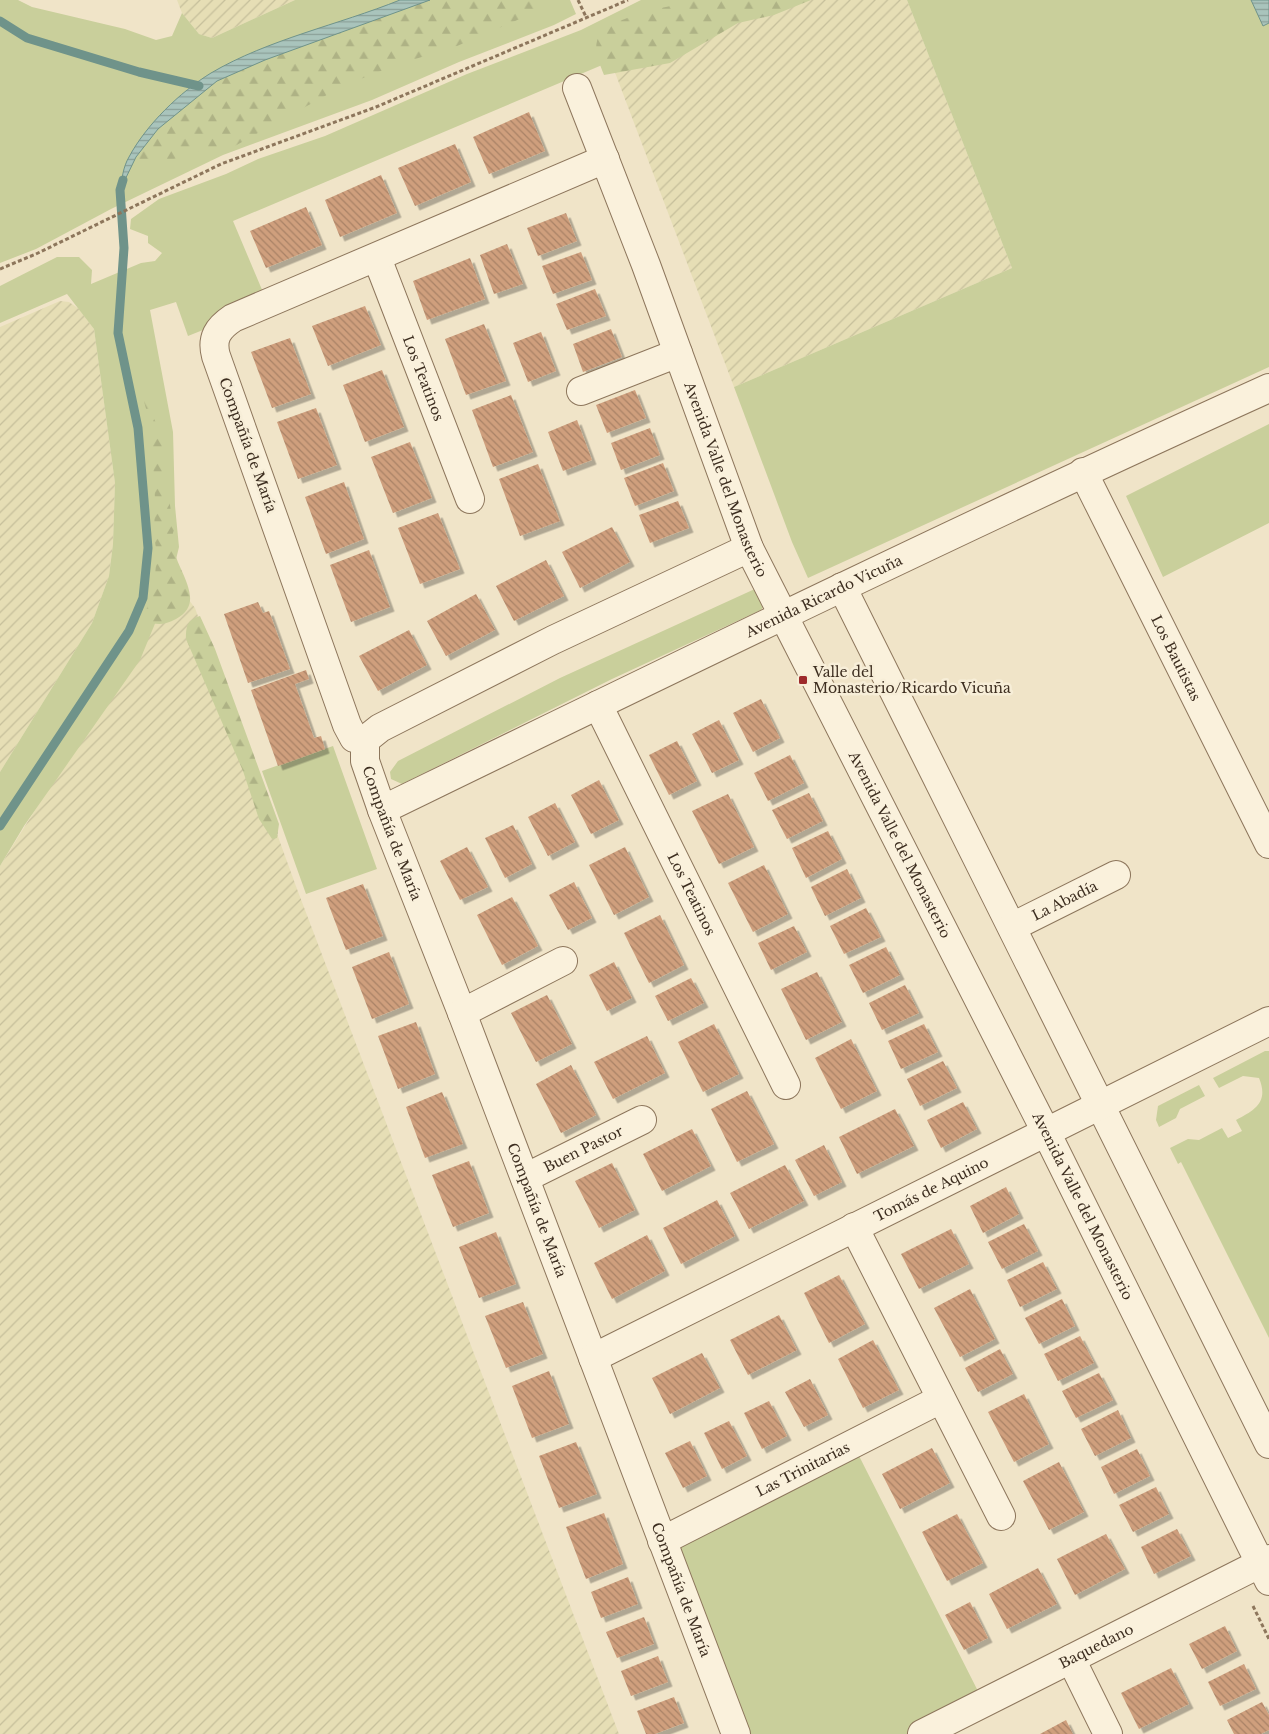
<svg xmlns="http://www.w3.org/2000/svg" width="1269" height="1734" font-family="'Libre Baskerville',serif">
	<style>
		.farmland { fill: url(#farmland-furrows) }
		.green { fill: #c9cf9b }
		.forest { fill: url(#forest-firs) }
		.water { fill: url(#water-rules); stroke: #6f938a }
		.lines { fill: none; stroke-linecap: round; stroke-linejoin: round }
		.stream { stroke: #6f938a; stroke-width: 9 }
		.building { fill: url(#building-back-hatch); filter: url(#shadow) }
		.minor-casing { stroke: #8d765c; stroke-width: 30 }
		.path { stroke: #8d765c; stroke-width: 3; stroke-dasharray: 4 2.5; stroke-linecap: butt }
		.minor { stroke: #faf1dc; stroke-width: 28 }
		.poi-dot { fill: #9e2a2b; stroke: #f7eed8; stroke-width: 2 }
		.labels { text-anchor: middle; stroke-width: 5; stroke-linejoin: round; paint-order: stroke }
		.street-label { font-size: 14px; fill: #3d2e20; stroke: #f7eed8 }
		.poi-label { font-size: 14px; fill: #3d2e20; stroke: #f7eed8; text-anchor: start }
	</style>
	<defs>
		<pattern id="farmland-furrows" width="10" height="10" patternUnits="userSpaceOnUse" patternTransform="scale(1.25)"><rect width="10" height="10" fill="#e6deb5"/><path d="M-1 1l2-2M0 10L10 0M9 11l2-2" fill="none" stroke="#c6bf9b"/></pattern>
		<pattern id="forest-firs" width="22" height="20" patternUnits="userSpaceOnUse" patternTransform="scale(1.25)"><rect width="22" height="20" fill="#c9cf9b"/><path d="M5 1l3.5 6h-7zM16 11l3.5 6h-7z" fill="#aeb285"/></pattern>
		<pattern id="water-rules" width="6" height="5" patternUnits="userSpaceOnUse" patternTransform="scale(1.25)"><rect width="6" height="5" fill="#a9c4bc"/><path d="M0 2.5h6" fill="none" stroke="#8ba098"/></pattern>
		<pattern id="building-back-hatch" width="6" height="6" patternUnits="userSpaceOnUse" patternTransform="scale(1.25)"><rect width="6" height="6" fill="#cf9f7d"/><path d="M-1 5l2 2M0 0l6 6M5-1l2 2" fill="none" stroke="#a98266"/></pattern>
		<filter id="shadow"><feDropShadow dx="4.5" dy="4.5" stdDeviation="0" flood-color="#0004"/></filter>
	</defs>
	<rect width="100%" height="100%" fill="#f0e4c8"/>
	<path class="farmland" d="M177 0H295L212 38 199 34 182 13Z
		M756 0H907L1012 268 734 387 611 62Z
		M60 301 69 302 79 309 94 329 115 483 113 544 109 576 92 623 0 772V327Z
		M186 596 195 608 297 889 619 1734H0V866L158 614Z"/>
	<path class="green" d="M0 0H18L32 7 125 29 156 40 172 36 182 13 199 34 212 38 295 0H570L576 14 554 25 459 62 372 100 223 155 111 209 36 249 0 263Z
		M641 0H756L233 221 268 304 188 336 176 302 150 310 173 432 175 506 179 547 168 592 140 660 24 826 0 866V772L92 623 109 576 113 544 115 483 94 329 67 294 0 323V286L57 257H79L92 270 91 284 141 263 155 261 162 253 148 243V236L130 229 131 219 159 199 226 174 258 159 325 136 467 74 581 30Z
		M907 0H1269V367L808 578 792 542 734 387 1012 268Z
		M1269 424V523L1163 577 1126 496Z
		M757 588 765 605 761 610 612 679 402 784 391 779 390 772 398 761 560 678Z
		M333 746 377 869 306 894 262 771Z
		M1265 1051H1269V1338L1181 1162 1178 1164 1170 1148 1188 1139 1199 1140 1222 1128 1228 1138 1242 1131 1236 1120C1255 1110 1269 1102 1259 1078L1243 1076 1219 1088 1213 1078Z
		M1199 1085 1205 1096 1180 1109 1176 1118 1159 1127 1156 1120 1158 1106Z
		M853 1444 984 1703 922 1734H736L662 1541Z"/>
	<path class="forest" d="M412 0H548L543 9 457 46 396 65 343 86 233 147 205 149 168 161 146 162 136 157 174 113 218 76Z
		M695 0H811L774 15 738 23 670 63 604 75C600 64 594 53 597 41 604 16 672 7 695 0Z
		M141 391H150C144 416 167 427 162 455L174 530C162 558 214 599 176 619 165 625 158 625 146 622L145 614 154 587 157 553 154 537 155 499 151 426Z
		M200 616 215 649 279 824 277 838 272 839 259 819 243 771 186 639C186 626 187 620 200 616Z"/>
	<path class="water" d="M400 0H430L265 60 217 81 158 129 136 157 120 190C122 179 123 167 129 157 146 125 180 92 211 73 269 39 338 25 400 0Z
		M1251 0H1269V23L1263 26Z"/>
	<g class="lines">
		<path class="stream" d="M0 21 27 38 139 72 199 86
			M0 826 129 631 143 598 148 548 138 428 118 333 124 248 120 190 123 180"/>
	</g>
	<path class="building" d="M529 112 545 151 489 174 473 137Z
		M455 144 471 182 415 206 398 168Z
		M381 175 397 213 340 237 325 200Z
		M306 207 322 245 266 268 250 231Z
		M566 213 577 241 538 256 527 228Z
		M507 244 523 284 494 294 480 255Z
		M581 252 592 280 553 294 542 266Z
		M470 258 485 299 427 320 413 281Z
		M595 289 606 316 567 330 556 304Z
		M365 306 381 345 328 366 312 326Z
		M484 324 506 381 466 395 445 339Z
		M611 329 622 357 583 372 573 344Z
		M541 332 556 371 528 382 513 343Z
		M290 338 311 394 272 408 251 352Z
		M382 370 404 427 365 442 343 385Z
		M635 390 646 418 607 433 596 405Z
		M511 395 533 452 493 467 472 410Z
		M316 408 337 465 298 479 277 422Z
		M577 420 592 460 563 471 548 432Z
		M650 428 660 455 621 470 611 443Z
		M410 442 432 498 393 513 371 457Z
		M663 463 674 491 635 506 624 478Z
		M538 464 560 521 520 536 499 479Z
		M344 482 364 539 326 554 305 497Z
		M678 501 689 528 650 543 639 515Z
		M438 513 460 569 420 584 398 528Z
		M612 527 630 562 580 588 562 552Z
		M369 550 390 607 351 622 330 565Z
		M546 560 564 596 514 621 496 586Z
		M476 594 495 630 446 656 427 621Z
		M258 602 263 613 269 611 290 669 248 683 224 614Z
		M409 630 427 665 378 691 359 656Z
		M306 670 309 679 295 684 314 738 321 736 325 749 278 766 251 690Z
		M761 699 780 738 753 752 733 713Z
		M719 720 739 760 712 773 692 734Z
		M677 741 697 781 669 795 649 755Z
		M790 755 804 783 768 801 754 773Z
		M599 780 619 820 591 834 571 795Z
		M809 793 823 821 787 839 772 810Z
		M728 794 754 847 719 864 692 811Z
		M555 803 575 842 548 856 528 817Z
		M513 825 532 864 505 878 485 838Z
		M828 831 842 859 806 878 792 848Z
		M467 847 488 887 460 900 440 861Z
		M625 847 649 897 614 915 589 865Z
		M764 865 788 914 753 932 728 883Z
		M847 869 861 898 825 916 811 887Z
		M574 882 592 918 568 930 549 895Z
		M363 884 383 936 346 950 326 898Z
		M512 897 538 946 502 965 477 915Z
		M866 908 881 937 844 954 830 926Z
		M660 915 684 965 649 983 624 933Z
		M794 926 807 952 771 970 758 943Z
		M886 947 900 975 863 993 849 965Z
		M389 952 409 1004 372 1019 352 967Z
		M614 962 632 998 607 1011 589 975Z
		M817 972 842 1022 806 1040 781 989Z
		M691 978 704 1003 668 1021 655 996Z
		M905 985 919 1013 882 1030 869 1003Z
		M547 995 572 1044 536 1062 511 1013Z
		M416 1022 435 1074 398 1089 378 1036Z
		M714 1024 739 1074 703 1092 678 1042Z
		M924 1024 938 1052 901 1069 888 1041Z
		M647 1036 665 1073 613 1099 594 1062Z
		M851 1039 877 1091 841 1109 815 1058Z
		M943 1061 957 1088 920 1106 907 1079Z
		M571 1065 596 1115 561 1133 536 1084Z
		M747 1091 774 1144 737 1162 711 1109Z
		M442 1092 463 1144 425 1158 406 1107Z
		M963 1102 977 1129 941 1148 927 1120Z
		M895 1109 914 1146 857 1174 839 1137Z
		M692 1129 711 1166 662 1191 643 1154Z
		M824 1145 842 1182 814 1196 795 1160Z
		M469 1161 489 1213 453 1227 432 1175Z
		M612 1163 635 1210 599 1228 575 1181Z
		M785 1165 804 1201 749 1229 730 1193Z
		M1006 1187 1019 1214 983 1233 970 1206Z
		M717 1200 735 1236 681 1264 663 1228Z
		M1024 1224 1038 1251 1002 1269 988 1242Z
		M951 1229 969 1264 919 1289 901 1254Z
		M496 1232 516 1284 479 1298 459 1247Z
		M647 1235 665 1271 612 1299 594 1263Z
		M1043 1262 1057 1289 1020 1307 1007 1280Z
		M839 1275 865 1324 829 1343 804 1293Z
		M970 1289 995 1339 960 1357 934 1308Z
		M1062 1299 1075 1326 1039 1344 1025 1318Z
		M523 1302 543 1354 506 1368 485 1316Z
		M779 1315 797 1350 748 1375 730 1340Z
		M1080 1336 1094 1363 1058 1381 1044 1354Z
		M873 1340 899 1390 863 1408 838 1359Z
		M1000 1349 1013 1374 978 1392 965 1368Z
		M702 1353 720 1388 670 1414 652 1378Z
		M549 1371 569 1424 532 1438 512 1386Z
		M1099 1373 1113 1400 1076 1418 1062 1391Z
		M810 1379 828 1415 804 1427 785 1392Z
		M1024 1394 1049 1444 1014 1462 988 1412Z
		M769 1401 787 1436 762 1449 744 1413Z
		M1118 1410 1131 1438 1095 1456 1081 1429Z
		M729 1421 747 1456 722 1469 704 1433Z
		M690 1441 707 1476 683 1488 665 1453Z
		M576 1442 597 1494 559 1508 539 1456Z
		M932 1448 950 1483 900 1509 882 1474Z
		M1137 1449 1150 1476 1114 1494 1101 1467Z
		M1059 1462 1084 1512 1049 1530 1023 1481Z
		M1156 1487 1169 1514 1133 1532 1119 1505Z
		M604 1513 623 1564 586 1579 566 1527Z
		M957 1514 983 1563 947 1581 922 1532Z
		M1177 1529 1191 1556 1154 1574 1141 1547Z
		M1106 1534 1125 1569 1075 1595 1057 1559Z
		M1038 1568 1057 1604 1007 1629 989 1594Z
		M628 1577 638 1604 601 1618 591 1592Z
		M970 1602 988 1638 964 1650 945 1615Z
		M644 1617 654 1644 617 1658 606 1632Z
		M1225 1626 1237 1651 1202 1669 1189 1644Z
		M658 1656 668 1682 631 1696 621 1671Z
		M1244 1664 1256 1689 1220 1706 1208 1682Z
		M1171 1668 1189 1704 1139 1729 1121 1693Z
		M674 1697 684 1723 655 1734H646L637 1711Z
		M1262 1702 1269 1715V1730L1261 1734H1234L1227 1720Z
		M1066 1720 1073 1734H1040Z"/>
	<g class="lines">
		<g class="minor-casing">
			<g id="minor">
				<path id="s1" d="M577 88 646 265 749 548 1046 1132 1269 1581"/>
				<path id="s2" d="M377 258 470 499"/>
				<path d="M581 391 678 353"/>
				<path id="s3" d="M1083 472 1269 844"/>
				<path d="M842 587 1269 1444"/>
				<path id="s4" d="M598 705 786 1085"/>
				<path id="s5" d="M365 740V761L382 810 462 1013 736 1734"/>
				<path d="M365 740 354 738 347 725 216 356C211 338 218 328 233 318L605 159"/>
				<path d="M365 740 380 728 553 640 749 548"/>
				<path id="s6" d="M382 810C676 667 971 523 1269 388"/>
				<path id="s7" d="M1012 927 1116 875"/>
				<path d="M462 1013 563 961"/>
				<path id="s8" d="M525 1178 642 1120"/>
				<path d="M854 1227 1001 1516"/>
				<path id="s9" d="M593 1358 1269 1021"/>
				<path id="s10" d="M662 1541 941 1399"/>
				<path d="M1071 1659 1108 1734"/>
				<path id="s11" d="M922 1734 1269 1559"/>
			</g>
		</g>
		<path class="path" d="M578 0 587 19
			M0 269 36 254 221 164 376 107 628 0
			M1253 1606 1269 1639"/>
		<use href="#minor" class="minor"/>
	</g>
	<rect class="poi-dot" x="798" y="675" width="10" height="10" rx="2.5"/>
	<g class="labels">
		<g class="street-label">
			<text dy="5" stroke="none"><textPath href="#s2" startOffset="129">Los Teatinos</textPath></text>
			<text transform="translate(248 445) rotate(70)" y="5">Compañía de María</text>
			<text dy="5" stroke="none"><textPath href="#s1" startOffset="419">Avenida Valle del Monasterio</textPath></text>
			<text dy="5" stroke="none"><textPath href="#s6" startOffset="491">Avenida Ricardo Vicuña</textPath></text>
			<text dy="5" stroke="none"><textPath href="#s3" startOffset="208">Los Bautistas</textPath></text>
			<text dy="5" stroke="none"><textPath href="#s5" startOffset="98">Compañía de María</textPath></text>
			<text dy="5" stroke="none"><textPath href="#s1" startOffset="824">Avenida Valle del Monasterio</textPath></text>
			<text dy="5" stroke="none"><textPath href="#s4" startOffset="211">Los Teatinos</textPath></text>
			<text dy="5" stroke="none"><textPath href="#s7" startOffset="59">La Abadía</textPath></text>
			<text dy="5" stroke="none"><textPath href="#s8" startOffset="65">Buen Pastor</textPath></text>
			<text dy="5" stroke="none"><textPath href="#s9" startOffset="378">Tomás de Aquino</textPath></text>
			<text dy="5" stroke="none"><textPath href="#s1" startOffset="1229">Avenida Valle del Monasterio</textPath></text>
			<text dy="5" stroke="none"><textPath href="#s5" startOffset="502">Compañía de María</textPath></text>
			<text dy="5" stroke="none"><textPath href="#s10" startOffset="158">Las Trinitarias</textPath></text>
			<text dy="5" stroke="none"><textPath href="#s5" startOffset="908">Compañía de María</textPath></text>
			<text dy="5" stroke="none"><textPath href="#s11" startOffset="195">Baquedano</textPath></text>
		</g>
		<g class="poi-label">
			<text x="813" y="677">Valle del<tspan x="813" dy="16">Monasterio/Ricardo Vicuña</tspan></text>
		</g>
	</g>
</svg>
